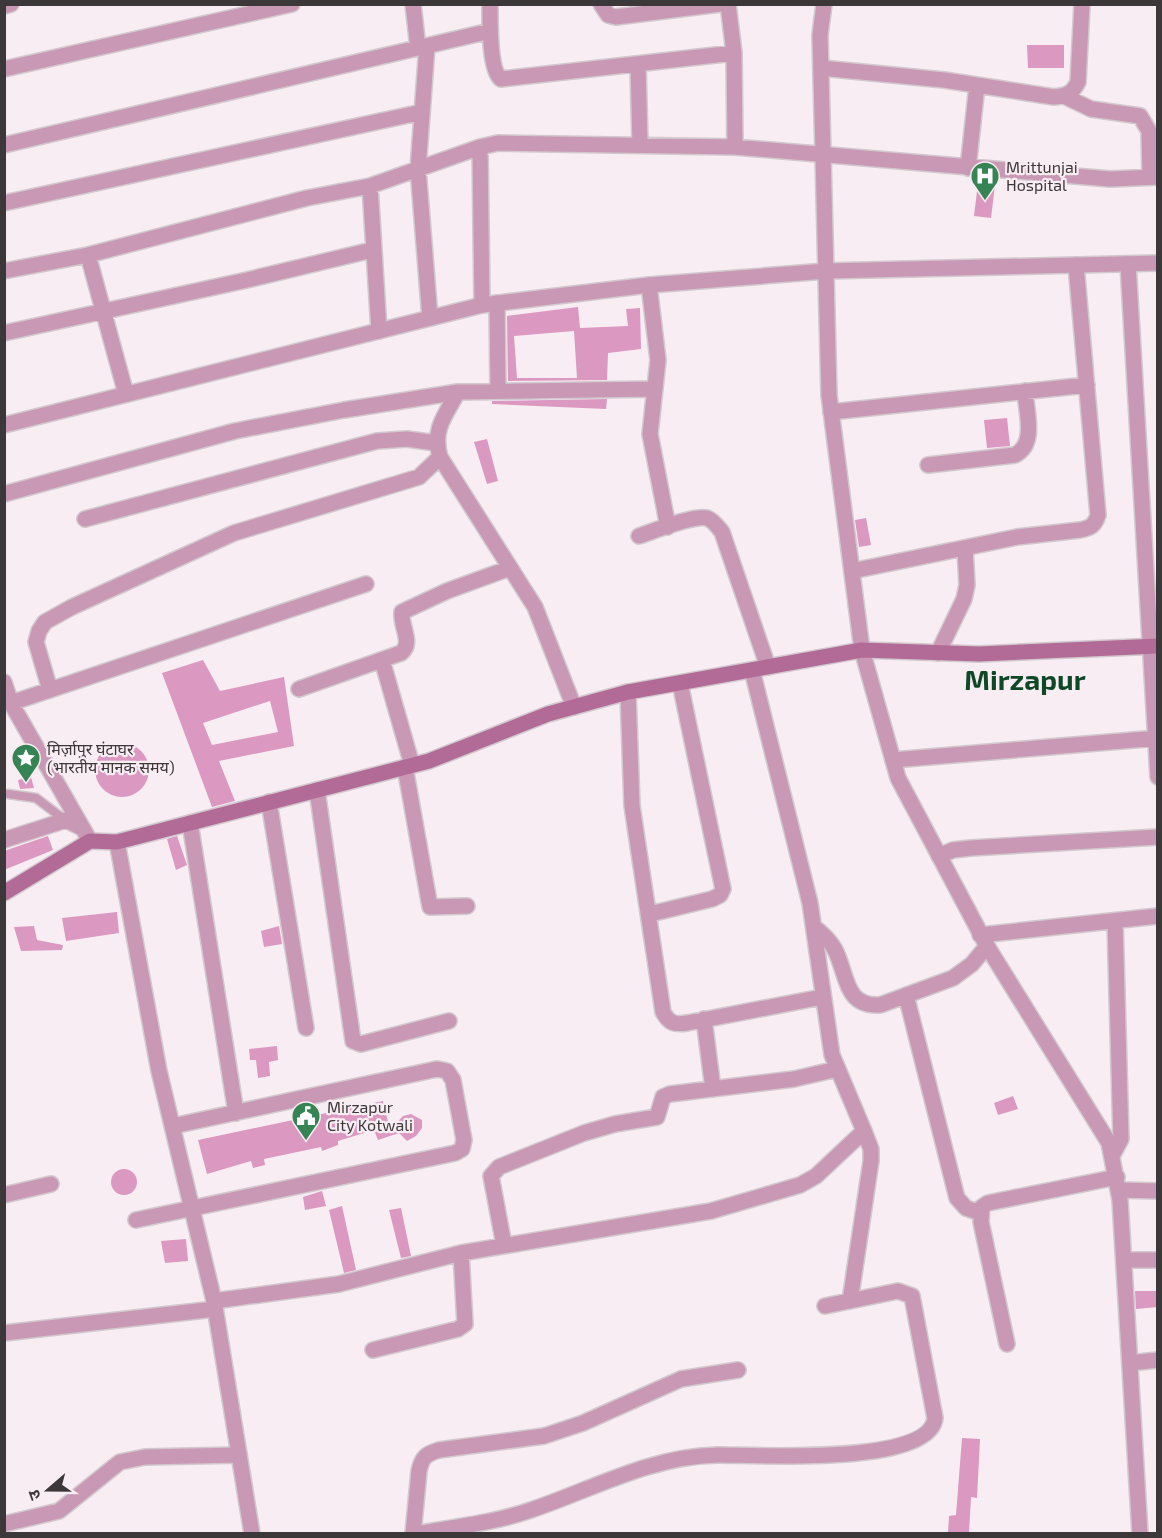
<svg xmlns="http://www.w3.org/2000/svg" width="1162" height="1538" font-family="'Exo 2','Noto Sans Devanagari',sans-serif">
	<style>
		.building { fill: #db98c0; fill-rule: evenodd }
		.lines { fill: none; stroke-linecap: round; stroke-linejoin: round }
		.service-casing { stroke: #d2c9ce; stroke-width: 11 }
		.minor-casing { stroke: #d2c9ce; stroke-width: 18 }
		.tertiary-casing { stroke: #d2c9ce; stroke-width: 18 }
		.secondary-casing { stroke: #d2c9ce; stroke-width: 18 }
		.service { stroke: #c998b4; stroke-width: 8 }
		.minor { stroke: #c998b4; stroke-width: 15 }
		.tertiary { stroke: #c998b4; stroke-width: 15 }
		.secondary { stroke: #b26b97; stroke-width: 15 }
		.labels { text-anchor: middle; stroke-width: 4.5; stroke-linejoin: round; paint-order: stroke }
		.poi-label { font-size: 16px; fill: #3c383a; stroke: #f8edf3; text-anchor: start }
		.town-label { font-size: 28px; font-weight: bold; fill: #0f4827; stroke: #f8edf3 }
	</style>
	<rect width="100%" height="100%" fill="#f8edf3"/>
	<path class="building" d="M1027 45H1064V68H1028Z
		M978 183 995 185 991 218 974 216Z
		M578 307 580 328 628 326 626 309 640 308 641 349 608 353 607 380 508 381 507 316ZM574 331 577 378H517L514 336Z
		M607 399 606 409 492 404V401Z
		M1007 418 1010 446 987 448 984 420Z
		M487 439 498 481 487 484 474 442Z
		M866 518 871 545 859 547 855 520Z
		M203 660 220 691 284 677 294 746 219 761 235 801 212 807 162 673ZM270 701 278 732 212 745 203 723Z
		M95 770a27 27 0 1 1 54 0a27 27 0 1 1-54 0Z
		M31 777 34 788 20 789 18 780Z
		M48 836 53 850 4 870V851Z
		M177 836 187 865 176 870 167 839Z
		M117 912 119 933 66 941 62 918Z
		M34 926 37 940 63 945 62 950 21 951 14 927Z
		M279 926 282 944 264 947 261 931Z
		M277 1046 278 1060 269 1062 270 1076 258 1078 256 1060H250L249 1049Z
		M1013 1096 1018 1109 998 1115 994 1103Z
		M383 1101 390 1130 403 1116 411 1114 422 1120V1128L416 1136 407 1141 399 1133 378 1140 374 1130 338 1141V1145L322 1151 321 1147 264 1159 265 1165 253 1168 251 1161 207 1174 198 1140Z
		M111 1182a13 13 0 1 1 26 0a13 13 0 1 1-26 0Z
		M322 1191 326 1206 305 1210 303 1197Z
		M342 1206 356 1270 344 1273 329 1210Z
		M401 1208 411 1256 401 1258 389 1210Z
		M186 1239 188 1261 165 1263 161 1241Z
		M1135 1291H1158V1307L1136 1309Z
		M962 1438 980 1439 977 1498 971 1497 969 1533H948L949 1516 956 1515Z"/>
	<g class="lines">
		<g class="service-casing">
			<path id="service" d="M8 794 36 798 65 820"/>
		</g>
		<g class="minor-casing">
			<path id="minor" d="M413 4 418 48
				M490 4C490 20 489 70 501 79L734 53 735 147
				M601 4 608 15 616 17 720 4
				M728 4 734 53
				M4 6 11 4
				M427 46 418 169 430 318
				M638 64 640 145
				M821 68 944 80 1054 97C1066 96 1072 94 1078 82L1082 4
				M4 69 292 4
				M1064 96 1091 109 1140 116 1149 131 1150 177
				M4 145 490 31
				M480 147 482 305
				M968 168 977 85
				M370 186 379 331
				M4 203 422 112
				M88 255 126 394
				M1128 264 1158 777
				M4 271 88 255 307 198 370 186 480 147 498 143 735 147 1110 179 1158 177
				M649 285 658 360 650 434 668 527
				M497 303 498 390
				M4 333 247 280 372 250
				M458 392C445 415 432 430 440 457L535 607 574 707
				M831 412 1087 385
				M928 465 1015 455C1037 444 1026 412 1025 391
				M4 494 235 431 344 410 458 392 654 389
				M85 519 377 441 407 439 436 443
				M639 536C654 531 693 515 707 518 713 520 718 527 722 532L768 667
				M852 571 1017 537 1080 530C1091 528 1095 525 1098 515L1076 265
				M938 653 964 599 967 585 965 548
				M382 660 412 765
				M4 682 11 703 90 841
				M299 689 401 653C414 643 400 626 402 612L447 591 510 568
				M50 690 36 642 39 631 45 622 72 607 234 533 419 477 440 457
				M628 692 632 806 663 1012C669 1023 674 1025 687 1023L822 997
				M11 703 366 584
				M893 760 1158 738
				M405 767 430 907 467 906
				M317 790 353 1041 361 1044 449 1021
				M269 802 306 1028
				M190 823 236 1113
				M4 840 66 820 82 828
				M939 856 953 850 971 848 1158 837
				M650 914 712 899 720 895 723 889 680 683
				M814 927C822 933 829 940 834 948 848 973 843 1007 880 1005L953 978 972 964 987 946
				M980 935 1158 916
				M906 995 957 1198 966 1208 980 1213
				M704 1019 713 1089
				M1112 1156 1121 1139 1115 921
				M1119 1190 1158 1191
				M4 1195 51 1184
				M136 1220 455 1153 462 1149 464 1140 453 1080 447 1071 437 1069 173 1126
				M504 1245 491 1176 499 1167 584 1133 615 1124 657 1117 663 1097 670 1094 794 1079 837 1069
				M1124 1260H1158
				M214 1301 339 1284 461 1253 711 1211 800 1185 816 1176 864 1131 832 1055 810 903 752 670
				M850 1301 871 1161V1149L864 1131
				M4 1333 215 1309
				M1007 1344 981 1222 982 1207 988 1203 1117 1177
				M373 1350 458 1329 465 1324 461 1253
				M1130 1363 1158 1360
				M4 1524 59 1511 120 1462 145 1457 239 1455
				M413 1534 419 1471C422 1457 426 1454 439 1450L544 1436 583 1423 681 1379 738 1370
				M415 1534C454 1527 494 1523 531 1510 593 1489 651 1456 718 1455 757 1455 930 1466 935 1418L912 1296 898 1291 825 1306"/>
		</g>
		<g class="tertiary-casing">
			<path id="tertiary" d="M824 4 820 35 829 395 862 650 898 778 987 946 1109 1143 1120 1200 1140 1534
				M4 425 482 305 649 285 826 271 1158 263
				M117 842 159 1071 214 1301 252 1534"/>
		</g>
		<g class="secondary-casing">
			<path id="secondary" d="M4 893 90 841 117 842 429 761 548 714 628 692 862 650 979 654 1158 646"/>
		</g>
		<use href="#service" class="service"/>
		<use href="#minor" class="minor"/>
		<use href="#tertiary" class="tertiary"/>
		<use href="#secondary" class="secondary"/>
	</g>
	<defs>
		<g id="hospital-pin" transform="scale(1.5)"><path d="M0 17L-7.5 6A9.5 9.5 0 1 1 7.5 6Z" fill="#368454" stroke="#f8edf3"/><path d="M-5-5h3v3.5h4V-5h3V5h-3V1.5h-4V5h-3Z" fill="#fff"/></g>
		<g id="sight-pin" transform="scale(1.5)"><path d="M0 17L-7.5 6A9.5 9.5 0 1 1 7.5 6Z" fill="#368454" stroke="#f8edf3"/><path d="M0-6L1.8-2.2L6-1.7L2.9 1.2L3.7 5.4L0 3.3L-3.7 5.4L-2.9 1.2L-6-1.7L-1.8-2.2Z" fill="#fff"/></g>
		<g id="civic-pin" transform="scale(1.5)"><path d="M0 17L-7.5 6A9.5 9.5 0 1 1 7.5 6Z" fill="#368454" stroke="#f8edf3"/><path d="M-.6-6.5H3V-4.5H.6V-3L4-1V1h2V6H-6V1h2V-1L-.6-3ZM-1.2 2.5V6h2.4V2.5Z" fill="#fff"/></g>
	</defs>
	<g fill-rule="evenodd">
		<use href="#hospital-pin" x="985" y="176"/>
		<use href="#sight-pin" x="26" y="758"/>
		<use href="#civic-pin" x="306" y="1116"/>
	</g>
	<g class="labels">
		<g class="poi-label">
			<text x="1006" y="173">Mrittunjai<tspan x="1006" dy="18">Hospital</tspan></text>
			<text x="47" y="755">मिर्ज़ापुर घंटाघर<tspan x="47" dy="18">(भारतीय मानक समय)</tspan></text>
			<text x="327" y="1113">Mirzapur<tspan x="327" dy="18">City Kotwali</tspan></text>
		</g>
		<g class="town-label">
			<text x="1025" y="690">Mirzapur</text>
		</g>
	</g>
	<rect width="1162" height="1538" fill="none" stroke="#3c383a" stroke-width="12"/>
	<g transform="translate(48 1490) rotate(250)" stroke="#f8edf3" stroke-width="4.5" paint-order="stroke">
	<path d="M0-4.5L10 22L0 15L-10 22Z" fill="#3c383a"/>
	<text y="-9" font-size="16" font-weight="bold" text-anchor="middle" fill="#3c383a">उ</text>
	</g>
</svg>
